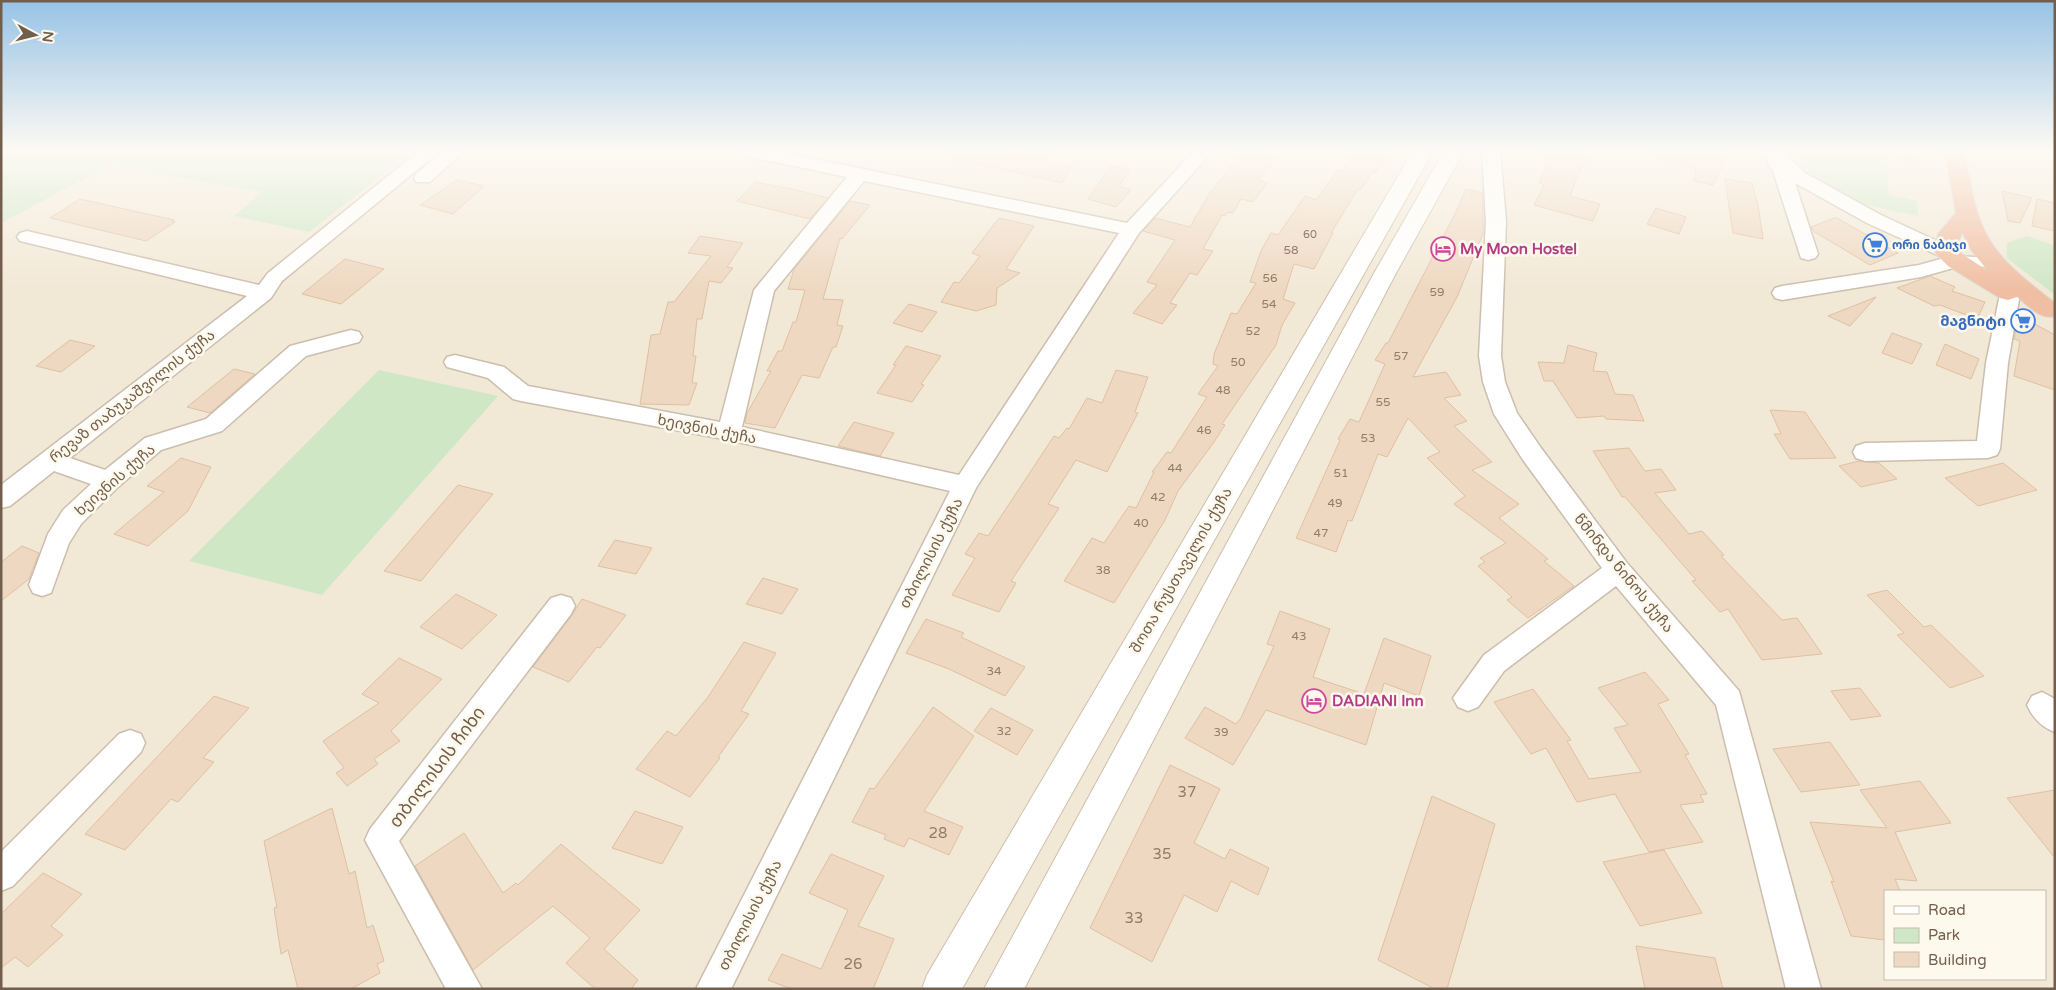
<svg xmlns="http://www.w3.org/2000/svg" width="2056" height="990" font-family="'Varela Round','Noto Sans Georgian',sans-serif">
	<style>
		.residential { fill: #f2e8d6; fill-rule: evenodd }
		.green { fill: #d0e7c6 }
		.building { fill: #eed8c1; stroke: #dfc0a2 }
		.lines { fill: none; stroke-linecap: round; stroke-linejoin: round }
		.street-casing { stroke: #ccbeae; stroke-width: 3 }
		.secondary-casing { stroke: #cebfab; stroke-width: 2 }
		.highway-casing { stroke: #dad5d1; stroke-width: 2 }
		.street { fill: #fff; fill-rule: evenodd }
		.secondary { fill: #fff; fill-rule: evenodd }
		.highway { fill: #f0bfa3; fill-rule: evenodd }
		.labels { text-anchor: middle; stroke-width: 5; stroke-linejoin: round; paint-order: stroke }
		.far-number-label { font-size: 11px; fill: #917c6a }
		.far-shop-label { font-size: 12px; font-weight: bold; fill: #366cbe; stroke: #fef9ed; text-anchor: start }
		.number-label { font-size: 12px; fill: #917c6a }
		.hotel-label { font-size: 15px; font-weight: bold; fill: #b23c85; stroke: #fef9ed; text-anchor: start }
		.shop-label { font-size: 15px; font-weight: bold; fill: #366cbe; stroke: #fef9ed; text-anchor: end }
		.street-label { font-size: 15px; fill: #725e4d; stroke: #fef9ed }
		.near-number-label { font-size: 15px; fill: #917c6a }
		.near-street-label { font-size: 18px; fill: #725e4d; stroke: #fef9ed }
	</style>
	<rect width="100%" height="100%" fill="#fbf5e7"/>
	<path class="residential" d="M1 151H2055V989H1ZM1885 891H2045V979H1885Z"/>
	<path class="green" d="M1 151H413L309 232 234 216 262 192 111 165 1 223Z
		M1793 151 1914 153 1915 162 1886 157 1889 195 1917 201 1918 216C1881 208 1840 203 1812 176 1804 169 1799 159 1793 151Z
		M2027 236 2055 246V295L2007 258V243Z
		M379 370 498 396 322 595 189 561Z"/>
	<path class="building" d="M952 151H1053L1046 162 1072 167 1062 183 951 158Z
		M1244 151 1273 158 1268 164 1272 165 1258 180 1267 183 1253 202 1241 199 1233 213 1228 212 1225 216 1222 215 1203 249 1213 251 1197 275 1190 273 1170 303 1177 305 1162 324 1133 313 1157 285 1147 282 1175 240 1143 231 1155 218 1190 227 1209 194Z
		M1369 151H1391L1376 173 1373 172 1360 190 1358 189 1331 233H1333L1314 269 1294 264 1283 299 1295 303 1282 325 1276 345 1222 424 1225 425 1214 442 1178 491 1165 520 1114 603 1064 581 1092 538 1104 543 1129 506 1136 508 1154 472H1152L1167 452 1171 453 1207 397 1198 394 1218 366 1213 364 1214 354 1231 313 1237 314 1256 283 1250 282 1261 251 1271 233 1278 235 1305 196 1316 200 1338 170 1342 171 1355 153 1367 156Z
		M1551 151H1572L1586 155 1570 196 1600 204 1593 221 1534 205 1544 185 1539 183Z
		M1653 151H1695L1725 160 1713 185 1694 181 1696 169 1652 156Z
		M1111 166 1130 170 1119 186 1131 190 1116 207 1088 199Z
		M1725 179 1752 183 1758 205 1763 239 1733 233Z
		M457 180 484 186 453 214 420 205Z
		M755 182 791 189 828 198 810 219 737 201Z
		M1466 189 1483 193V234L1457 297 1413 377 1446 372 1461 395 1444 398 1467 421 1454 426 1492 462 1472 470 1519 504 1499 518 1548 559 1544 561 1574 586 1528 618 1507 600 1512 597 1478 566 1485 562 1480 558 1506 543 1454 504 1465 496 1427 458 1440 452 1408 418 1387 457 1378 454 1352 521 1348 520 1336 552 1296 538 1340 440 1338 439 1350 419 1359 422 1385 364 1375 360 1386 343H1388L1457 210Z
		M2002 191 2032 198 2020 223 2008 221Z
		M80 199 174 220 172 221 175 222 146 241 50 218Z
		M2037 199 2055 203V231L2032 226Z
		M850 201 870 205 842 239 840 238 823 299 843 300 837 325 843 326 836 347H833L819 378 802 375 775 428 745 423 747 413 771 371H767L778 351H782L793 322H796L805 290 788 289 794 269Z
		M1656 208 1686 217 1679 234 1647 224Z
		M999 218 1034 226 1006 269 1020 273 997 288 996 305 976 311 941 302 954 282 959 283 980 256 972 253Z
		M1834 218H1837L1898 253 1870 265 1813 231 1811 227Z
		M700 236 743 243 727 267 733 268 721 283 709 281 702 319H697L693 356H696L692 383H697L689 405 640 404 651 335 660 334 668 302H674L711 256 688 253Z
		M345 259 384 269 341 304 302 294Z
		M1930 276 1955 287 1952 291 1985 302 1977 319 1940 305 1934 306 1897 288Z
		M1876 297 1850 326 1828 316Z
		M909 304 937 312 922 332 893 323Z
		M2018 315 2055 335V390L2014 376 2020 341 2014 339Z
		M1892 333 1922 344 1912 364 1882 353Z
		M70 340 95 346 61 372 36 366Z
		M1945 344 1979 359 1971 379 1936 365Z
		M1568 345 1597 353 1593 371 1607 372 1615 394 1633 395 1644 421 1606 419 1604 416 1577 418 1553 381H1544L1538 362 1564 363Z
		M906 346 941 356 921 384 924 385 912 402 877 393 896 365H893Z
		M234 369 255 374 210 413 187 407Z
		M1116 370 1148 377 1135 412 1138 413 1107 472 1076 460 1048 504 1059 508 1011 581 1016 583 999 612 952 595 975 558 965 554 979 533 988 536 1054 436 1059 438 1067 428 1069 429 1087 398 1102 403Z
		M1770 410 1805 412 1836 458 1790 459 1774 434H1781Z
		M854 422 894 433 880 456 838 446Z
		M1629 448 1645 471 1661 469 1676 490 1655 493 1689 534 1702 531 1724 555 1721 556 1782 620 1797 618 1822 654 1762 660 1728 609 1720 612 1692 581 1696 580 1625 497H1622L1593 451Z
		M181 458 211 467 188 511 148 546 114 534 164 492 147 486Z
		M1859 461 1879 463 1897 479 1861 487 1839 466Z
		M2003 463 2037 490 1978 506 1945 478Z
		M458 485 493 494 421 581 384 571Z
		M615 540 652 548 636 574 598 566Z
		M22 546 39 553 29 579 1 601V562Z
		M763 578 798 589 782 614 746 604Z
		M1887 590 1924 627 1931 625 1984 676 1950 688 1897 635 1904 633 1867 595Z
		M456 594 497 615 462 649 420 627Z
		M582 599 626 615 600 648 597 647 569 682 533 667 572 615Z
		M1280 611 1330 629 1313 677 1364 694 1384 638 1431 656 1419 696 1384 683 1366 745 1266 710 1233 765 1185 738 1205 707 1236 724 1241 718 1274 646 1267 644Z
		M926 619 964 633 961 637 1025 667 1005 696 949 669 906 653Z
		M744 642 776 653 741 711 749 714 718 757 720 758 690 797 636 769 667 731 676 736 708 697Z
		M399 658 442 679 391 731 400 741 374 759 378 764 347 786 336 773 344 768 323 741 379 703 362 694Z
		M1645 672 1669 700 1658 704 1689 754 1685 755 1707 794 1700 795 1704 802 1680 805 1703 842 1649 852 1615 794 1577 802 1546 748 1531 754 1494 702 1533 689 1571 740 1567 741 1589 779 1641 772 1614 728 1628 725 1598 688Z
		M1860 688 1881 716 1851 720 1831 691Z
		M214 696 249 708 203 758 214 762 178 802 171 799 125 850 85 834Z
		M933 707 974 736 924 811 963 827 949 855 909 838 904 847 884 839 886 835 852 822 870 788 874 789Z
		M991 708 1033 730 1017 755 974 731Z
		M1830 742 1860 785 1801 792 1773 749Z
		M1170 765 1220 789 1194 843 1225 859 1230 849 1269 868 1258 895 1231 881 1217 912 1184 895 1152 962 1090 928Z
		M1920 781 1951 823 1895 832 1917 881 1895 879 1900 891H1885V940L1851 936 1831 881 1834 882 1810 822 1887 828 1860 790Z
		M2055 790V858L2007 798Z
		M1432 796 1495 824 1447 989H1435L1378 960Z
		M332 808 349 874 355 871 367 928 373 925 384 961 377 964 380 973 351 989H298L288 950 281 954 274 908 277 907 264 841Z
		M635 811 683 827 662 864 612 848Z
		M464 833 503 893 516 883 518 885 561 844 640 910 604 949 638 980 631 989H595L566 963 590 938 553 906 473 970 415 866Z
		M1664 850 1702 913 1640 926 1603 862Z
		M831 854 884 876 858 926 894 939 873 989H791L768 980 782 954 821 969 848 910 809 893Z
		M43 873 82 894 51 926 63 935 28 967 15 957 1 968V914Z
		M1636 946 1715 958 1723 989H1645Z"/>
	<g class="lines">
		<g class="street-casing">
			<path id="street" d="M419 151H440L282 281 271 298 70 458 105 470 145 438 206 419 290 346 351 330 359 332 362 337 359 342 306 356 222 431 161 450 118 487 81 524 69 543 51 593 42 596 33 593 29 585 48 534 63 510 91 484 54 471 10 506 1 508V485L247 296 20 241 17 237 20 233 27 231 259 285 268 273Z
				M443 151H464L430 182H416L414 178 416 174Z
				M737 151H775L1127 223 1194 151H1213L1139 233 976 488 731 989H696L950 491 729 440 521 401 513 399 488 378 447 367 444 362 447 357 455 355 504 367 528 386 720 422 754 290 847 177 746 156 740 155ZM864 181 1119 233 959 475 742 427 774 291Z
				M1482 151H1500L1506 221 1501 356 1505 382 1517 413 1541 448 1627 563 1739 691 1821 989H1786L1716 705 1616 586 1504 671 1478 707 1468 711 1458 707 1453 698 1484 655 1602 568 1523 460 1494 414 1483 382 1479 356 1486 221Z
				M1763 151H1783L1805 173 1881 215 1952 248 1955 252 1952 256 1999 258 2002 262 1999 266 1957 267 1921 277 1782 300 1775 298 1772 293 1775 288 1782 286 1919 265 1944 258 1867 223 1795 183 1818 254 1815 258 1808 260 1801 258 1773 171 1767 162 1769 159Z
				M2010 287 2017 289 2020 294 2008 363 2000 449 1997 455 1988 458 1865 461 1856 458 1853 452 1856 446 1865 443 1977 441 1986 363 2000 294 2003 289Z
				M561 595 571 598 575 606 571 614 399 841 482 989H446L365 840 370 829 551 598Z
				M2042 692 2055 699V732C2041 727 2033 718 2027 705L2032 696Z
				M130 730 141 734 145 743 141 752 13 886 1 891V852L119 734Z"/>
		</g>
		<g class="secondary-casing">
			<path id="secondary" d="M1413 151H1433L962 989H922L927 975Z
				M1444 151H1464L1395 275 1024 989H984L1373 275Z"/>
		</g>
		<g class="highway-casing">
			<path id="highway" d="M1945 151H1965C1977 236 1988 252 2055 303V316C2040 320 2028 305 2017 297L2008 300 2000 298 1948 266 1934 252 1938 234 1956 213ZM1962 232 1972 251 1988 271 1956 250Z"/>
		</g>
		<use href="#street" class="street"/>
		<use href="#secondary" class="secondary"/>
		<use href="#highway" class="highway"/>
	</g>
	<linearGradient id="sky" x2="0" y2="1"><stop stop-color="#97c3e6"/><stop offset="0.52" stop-color="#fdfaf4"/><stop offset="1" stop-color="#fdfaf4" stop-opacity="0"/></linearGradient>
	<rect width="2056" height="290" fill="url(#sky)"/>
	<defs>
		<g id="supermarket-ring" transform="scale(1.25)"><circle r="9.5" fill="#fef9ed" stroke="#3f7fe0" stroke-width="1.5"/><path d="M-6-5.5h2.5l.6 2H6L4.5 2H-2.5L-4.4-4H-6ZM-1.5 3.2a1.3 1.3 0 1 0 .1 0ZM3 3.2a1.3 1.3 0 1 0 .1 0Z" fill="#3f7fe0"/></g>
		<g id="hotel-ring" transform="scale(1.25)"><circle r="9.5" fill="#fef9ed" stroke="#d1479c" stroke-width="1.5"/><path d="M-6-4.5h1.5V1H6V5H4.5V3h-9V5H-6ZM-4 0a1.8 1.8 0 1 1 3.6 0ZM.5 0V-2.5h3Q6-2.5 6 0Z" fill="#d1479c"/></g>
	</defs>
	<g fill-rule="evenodd">
		<use href="#supermarket-ring" x="1875" y="245"/>
		<use href="#hotel-ring" x="1443" y="249"/>
		<use href="#supermarket-ring" x="2023" y="321"/>
		<use href="#hotel-ring" x="1314" y="701"/>
	</g>
	<g class="labels">
		<g class="far-number-label">
			<text x="1310" y="238">60</text>
		</g>
		<g class="far-shop-label">
			<text x="1892" y="249">ორი ნაბიჯი</text>
		</g>
		<g class="number-label">
			<text x="1291" y="254">58</text>
			<text x="1270" y="282">56</text>
			<text x="1437" y="296">59</text>
			<text x="1269" y="308">54</text>
			<text x="1253" y="335">52</text>
			<text x="1401" y="360">57</text>
			<text x="1238" y="366">50</text>
			<text x="1223" y="394">48</text>
			<text x="1383" y="406">55</text>
			<text x="1204" y="434">46</text>
			<text x="1368" y="442">53</text>
			<text x="1175" y="472">44</text>
			<text x="1341" y="477">51</text>
			<text x="1158" y="501">42</text>
			<text x="1335" y="507">49</text>
			<text x="1141" y="527">40</text>
			<text x="1321" y="537">47</text>
			<text x="1103" y="574">38</text>
			<text x="1299" y="640">43</text>
			<text x="994" y="675">34</text>
			<text x="1004" y="735">32</text>
			<text x="1221" y="736">39</text>
		</g>
		<g class="hotel-label">
			<text x="1460" y="254">My Moon Hostel</text>
			<text x="1332" y="706">DADIANI Inn</text>
		</g>
		<g class="shop-label">
			<text x="2006" y="326">მაგნიტი</text>
		</g>
		<g class="street-label">
			<text transform="translate(132 396) rotate(-38)" y="5">რევაზ თაბუკაშვილის ქუჩა</text>
			<text transform="translate(707 429) rotate(11)" y="5">ხეივნის ქუჩა</text>
			<text transform="translate(115 480) rotate(-41)" y="5">ხეივნის ქუჩა</text>
			<text transform="translate(931 553) rotate(-63)" y="5">თბილისის ქუჩა</text>
			<text transform="translate(1181 570) rotate(-60)" y="5">შოთა რუსთაველის ქუჩა</text>
			<text transform="translate(1624 573) rotate(51)" y="5">წმინდა ნინოს ქუჩა</text>
			<text transform="translate(750 915) rotate(-63)" y="5">თბილისის ქუჩა</text>
		</g>
		<g class="near-number-label">
			<text x="1187" y="797">37</text>
			<text x="938" y="838">28</text>
			<text x="1162" y="859">35</text>
			<text x="1134" y="923">33</text>
			<text x="853" y="969">26</text>
		</g>
		<g class="near-street-label">
			<text transform="translate(437 767) rotate(-53)" y="6">თბილისის ჩიხი</text>
		</g>
	</g>
	<rect width="2056" height="990" fill="none" stroke="#725e4d" stroke-width="5"/>
	<rect x="1884" y="890" width="162" height="90" fill="#fef9ed" stroke="#c6bbad"/>
	<rect x="1894" y="906" width="25" height="8" fill="#ffffff" stroke="#c6bbad"/>
	<text x="1928" y="915" font-size="15" fill="#725e4d">Road</text>
	<rect x="1894" y="928" width="25" height="15" fill="#d0e7c6" stroke="#c6bbad"/>
	<text x="1928" y="940" font-size="15" fill="#725e4d">Park</text>
	<rect x="1894" y="952" width="25" height="15" fill="#eed8c1" stroke="#c6bbad"/>
	<text x="1928" y="965" font-size="15" fill="#725e4d">Building</text>
	<g transform="translate(35 35) rotate(97)" stroke="#fef9ed" stroke-width="4" paint-order="stroke">
	<path d="M0-4L9 19L0 12L-9 19Z" fill="#725e4d"/>
	<text y="-8" font-size="14" font-weight="bold" text-anchor="middle" fill="#725e4d">N</text>
	</g>
</svg>
